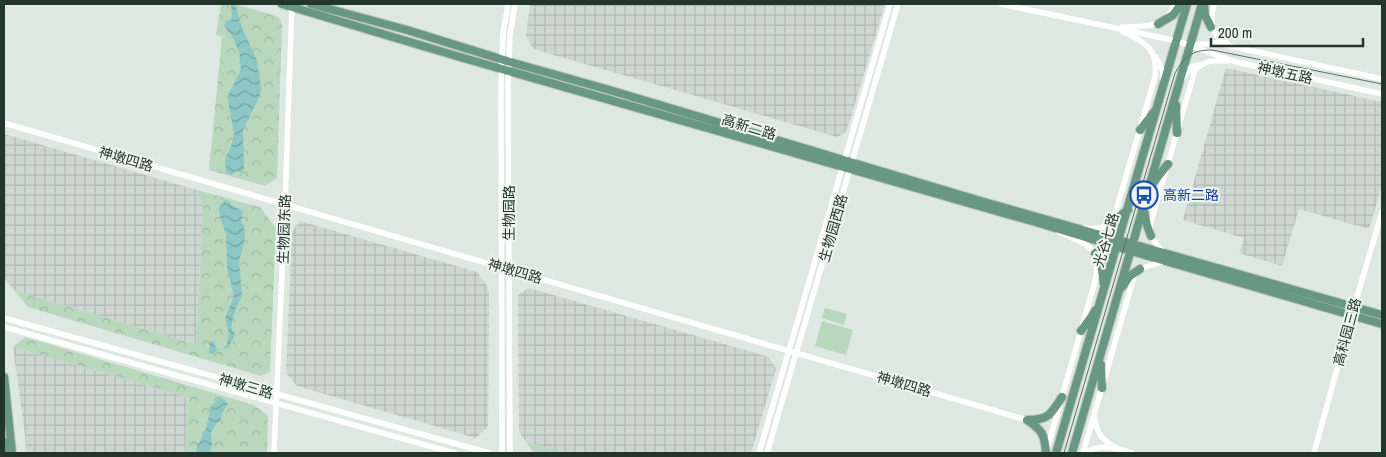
<svg xmlns="http://www.w3.org/2000/svg" width="1386" height="457" font-family="'Archivo Narrow','Noto Sans SC',sans-serif">
	<style>
		.industrial { fill: url(#industrial-grid) }
		.green { fill: #b9d7bc }
		.park { fill: url(#park-crowns) }
		.water { fill: url(#water-waves) }
		.lines { fill: none; stroke-linecap: round; stroke-linejoin: round }
		.major-casing { stroke: #bdc3c0; stroke-width: 10 }
		.minor { stroke: #fff; stroke-width: 5.5 }
		.major { stroke: #689884; stroke-width: 8 }
		.tram { stroke: #5c7168; stroke-width: 1 }
		.labels { text-anchor: middle; stroke-width: 4; stroke-linejoin: round; paint-order: stroke }
		.street-label { font-size: 14px; fill: #22362d; stroke: #eef5f0 }
		.transit-label { font-size: 14px; fill: #164399; stroke: #eef5f0; text-anchor: start }
	</style>
	<defs>
		<pattern id="industrial-grid" width="8" height="8" patternUnits="userSpaceOnUse" patternTransform="scale(1.25)"><rect width="8" height="8" fill="#cdd7d1"/><path d="M0 4h8M4 0v8" fill="none" stroke="#b0b9b4"/></pattern>
		<pattern id="park-crowns" width="20" height="18" patternUnits="userSpaceOnUse" patternTransform="scale(1.25)"><rect width="20" height="18" fill="#b9d7bc"/><path d="M2 6a3 3 0 1 1 6 0M12 15a3 3 0 1 1 6 0" fill="none" stroke="#9fb9a2"/></pattern>
		<pattern id="water-waves" width="16" height="10" patternUnits="userSpaceOnUse" patternTransform="scale(1.25)"><rect width="16" height="10" fill="#8cc7c6"/><path d="M0 5q4-4 8 0t8 0" fill="none" stroke="#72a2a1"/></pattern>
	</defs>
	<rect width="100%" height="100%" fill="#dee8e2"/>
	<path class="industrial" d="M530 4H885L848 127 845 133 837 137 533 49 526 36Z
		M1226 68 1382 102V185L1369 229 1299 209 1282 266 1239 253 1244 238 1183 220Z
		M4 134 197 190 203 208 196 344 15 291 4 278Z
		M300 221 477 272 487 286 489 293 488 426 476 438 297 386 286 373 292 231Z
		M529 288 769 357 776 369 751 453H567L526 442 519 432 518 295Z
		M13 347 189 398 185 453H26L25 435Z"/>
	<path class="green" d="M825 308 847 314 844 325 822 318Z
		M822 321 853 330 846 355 815 346Z
		M526 442 567 453H534Z"/>
	<path class="park" d="M221 4H235L276 16 280 19 282 24 277 178 265 186 209 170 222 37 216 35Z
		M197 190 260 207 276 228 270 372 261 376 28 307 15 291 196 344 203 208Z
		M25 337 254 405 268 416 267 453H185L189 398 13 347Z"/>
	<path class="water" d="M231 4 236 6 242 28 257 60 261 89 258 100 243 130 244 169 242 172 236 171 232 175 226 173 225 159 231 147 234 133 228 100 229 93 241 70 239 51 232 36 224 26 227 20H231L232 17Z
		M225 200 230 202 231 205 241 210 243 213 241 221 244 226 245 239 239 261 242 296 235 310 231 327 235 335 228 348 216 351 213 354 209 353 210 342 213 341 217 350 223 349 227 344 229 333 225 318 234 296 227 267 226 234 219 213V208Z
		M220 398 225 400 228 404 222 413 220 421 216 424 210 434C213 443 213 445 209 453H196C197 443 202 439 205 431 208 422 209 414 211 406L216 402V400Z"/>
	<g class="lines">
		<g class="major-casing">
			<path id="major" d="M282 4 460 57 1039 223 1128 250 1382 324
				M311 4 407 30 510 62 606 89 977 200 1382 315
				M1204 4 1205 15 1211 27
				M1158 24 1173 15 1181 4
				M1176 105 1177 133
				M1140 130 1155 111
				M1153 183 1168 164
				M1144 211 1147 225 1151 236
				M1113 221 1128 210
				M1095 253 1101 264 1104 284
				M1122 287 1130 276 1140 269
				M1081 331 1096 310
				M1101 365 1102 388
				M4 377 12 453
				M4 442 5 453
				M1046 453C1045 435 1042 430 1027 420 1048 420 1051 415 1062 397
				M1056 453 1187 4
				M1072 453 1202 4"/>
		</g>
		<path class="minor" d="M1001 4 1177 41 1236 62 1382 94
			M1214 4C1210 18 1210 37 1227 43
			M1122 27C1145 27 1165 28 1175 4
			M1192 45 1216 43 1382 79
			M1156 57 1163 72V79
			M1182 79 1191 67 1199 65
			M4 123 1027 420
			M1084 228C1095 230 1105 229 1113 221L1155 77C1158 49 1146 42 1123 32
			M1165 253C1155 244 1151 238 1150 225L1195 70C1205 60 1213 60 1227 61
			M4 318 489 453
			M4 327 454 453
			M1047 449 1096 278C1101 245 1085 244 1059 232
			M1119 449 1132 453
			M274 453 285 205 292 4
			M502 453 501 85 503 33 508 4
			M510 453 508 85 510 34 515 4
			M759 453 890 4
			M767 453 898 4
			M1083 453 1135 273 1140 269 1165 261
			M1086 453C1097 445 1106 447 1119 449 1103 442 1097 434 1094 417
			M1314 453 1354 307 1382 212"/>
		<use href="#major" class="major"/>
		<path class="tram" d="M1064 453 1175 73C1185 56 1192 50 1212 50L1382 84"/>
	</g>
	<defs>
		<g id="bus-ring" transform="scale(1.4375)"><circle r="9.5" fill="#eef5f0" stroke="#1a4fb4" stroke-width="1.5"/><path d="M-5-6H5V4H4V6H2V4H-2V6H-4V4H-5ZM-3.5-4V0h7V-4ZM-3.5 1.2v1.5H-2V1.2ZM2 1.2v1.5H3.5V1.2Z" fill="#1a4fb4"/></g>
	</defs>
	<g fill-rule="evenodd">
		<use href="#bus-ring" x="1144" y="195"/>
	</g>
	<g class="labels">
		<g class="street-label">
			<text transform="translate(1285 73) rotate(12)" y="5">神墩五路</text>
			<text transform="translate(749 127) rotate(17)" y="5">高新二路</text>
			<text transform="translate(126 159) rotate(16)" y="5">神墩四路</text>
			<text transform="translate(509 213) rotate(-90)" y="5">生物园路</text>
			<text transform="translate(833 228) rotate(-74)" y="5">生物园西路</text>
			<text transform="translate(284 229) rotate(-88)" y="5">生物园东路</text>
			<text transform="translate(1106 240) rotate(-73)" y="5">光谷七路</text>
			<text transform="translate(515 271) rotate(16)" y="5">神墩四路</text>
			<text transform="translate(1347 332) rotate(-75)" y="5">高科园三路</text>
			<text transform="translate(904 384) rotate(16)" y="5">神墩四路</text>
			<text transform="translate(246 386) rotate(16)" y="5">神墩三路</text>
		</g>
		<g class="transit-label">
			<text x="1163" y="200">高新二路</text>
		</g>
	</g>
	<rect width="1386" height="457" fill="none" stroke="#22362d" stroke-width="10"/>
	<path d="M1211 38v8h152v-8" fill="none" stroke="#22362d" stroke-width="2.5"/>
	<text x="1218" y="38" font-size="15" fill="#22362d" stroke="#eef5f0" stroke-width="4" paint-order="stroke">200 m</text>
</svg>
